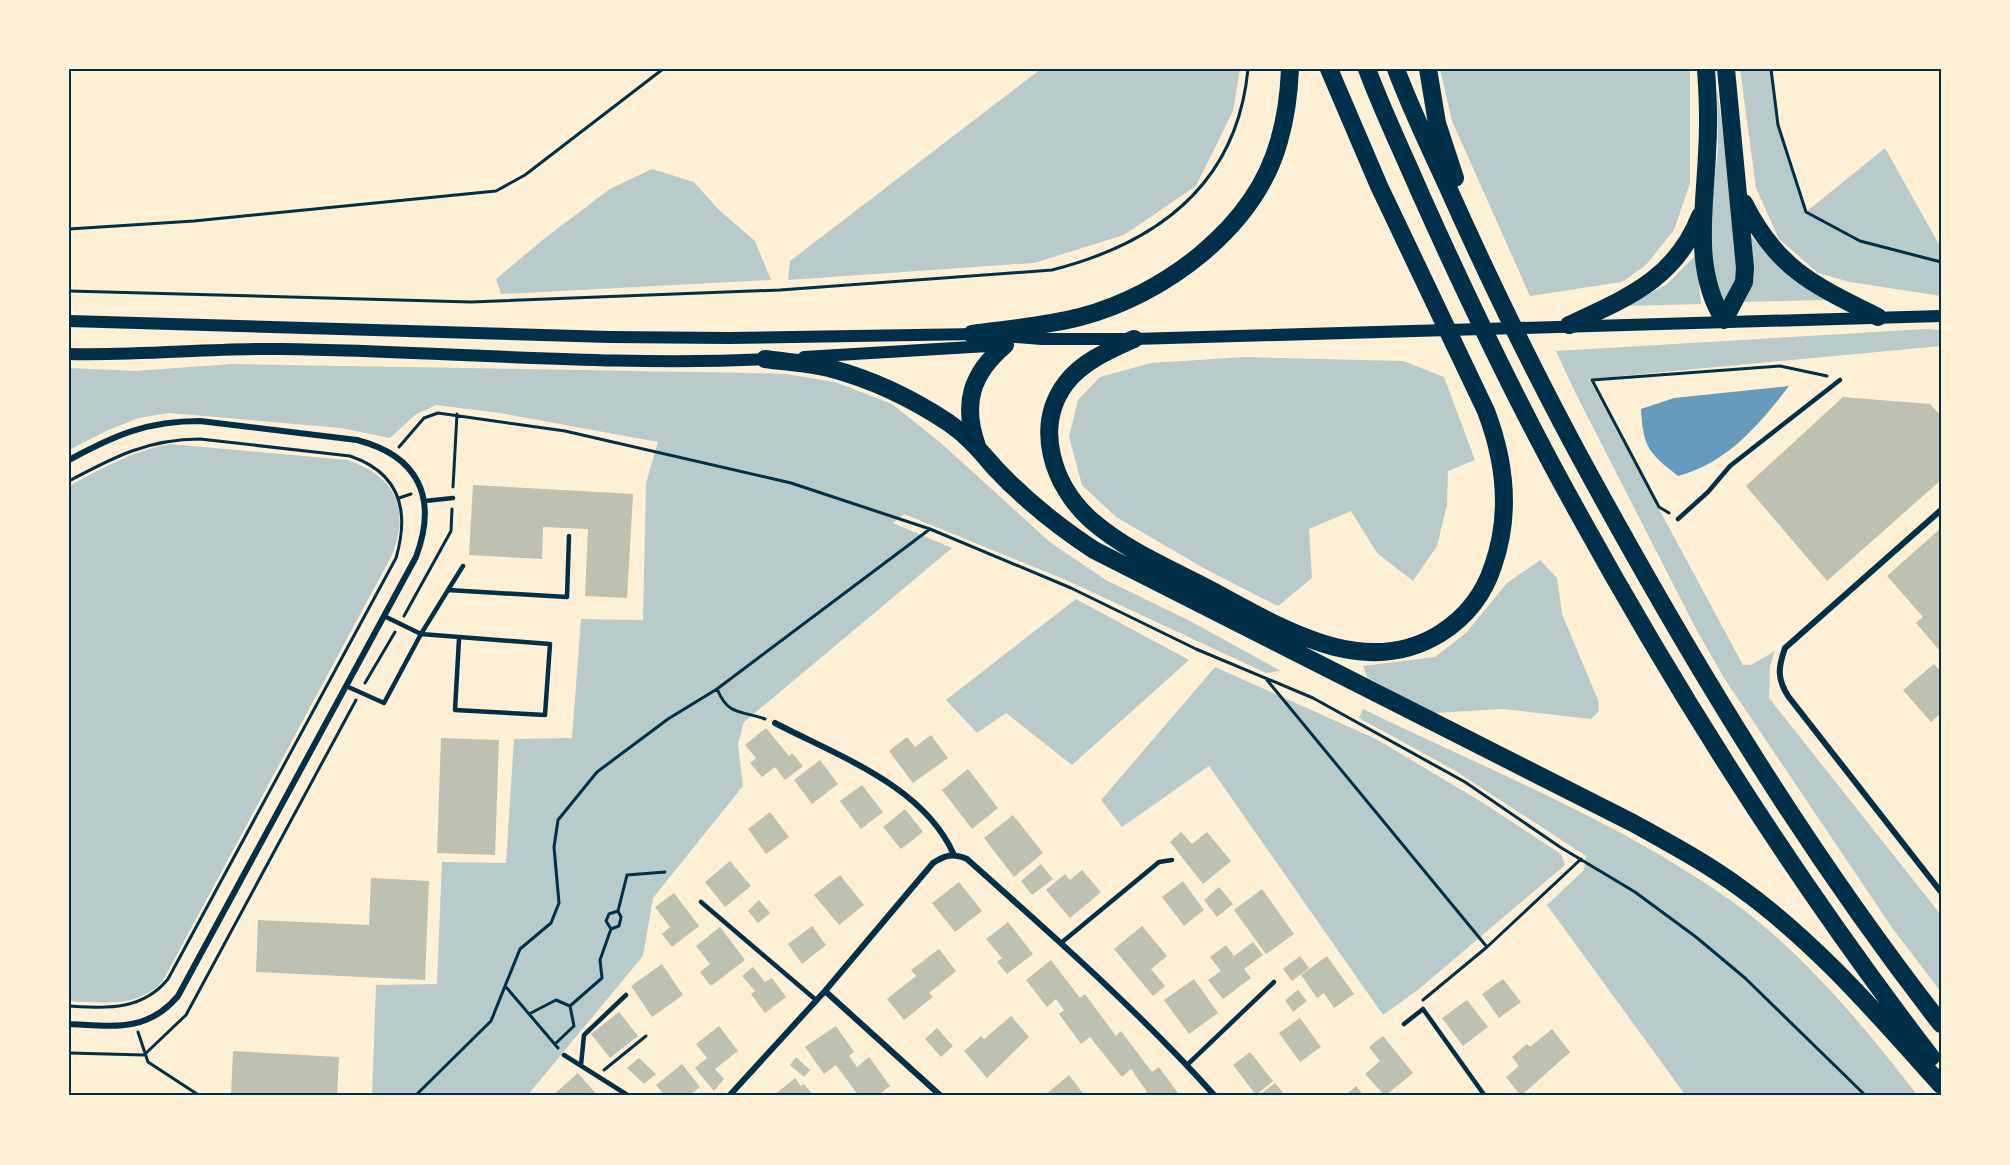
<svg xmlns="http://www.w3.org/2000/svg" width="2010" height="1165" font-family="Roboto,sans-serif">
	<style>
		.green { fill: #b9caca }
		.water { fill: #669bbc }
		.building { fill: #bec0b2 }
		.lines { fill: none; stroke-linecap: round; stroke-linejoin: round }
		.path { stroke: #003049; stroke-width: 3 }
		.service { stroke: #003049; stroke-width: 4.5 }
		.minor { stroke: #003049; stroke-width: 6 }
		.secondary { stroke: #003049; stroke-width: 12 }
		.motorway { stroke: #003049; stroke-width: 18 }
		.neatline { fill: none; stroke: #003049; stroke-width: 2 }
	</style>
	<rect width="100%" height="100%" fill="#fdf0d5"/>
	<path class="green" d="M1041 69H1240L1233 111 1196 186 1124 235 1034 263 788 280 790 261Z
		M1440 69H1690V183L1674 230 1646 265 1622 282 1530 296 1452 121Z
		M1740 69H1771L1778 125 1806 212 1885 148 1941 248V296L1850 282 1818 273 1779 239 1756 188Z
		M1717 88 1736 233 1737 275 1724 303 1711 270V216L1718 148Z
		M652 169 694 182 719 210 755 241 771 280 501 294 496 279 545 238 610 189Z
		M1749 233C1772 262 1795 281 1827 300L1743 302Z
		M1696 255 1701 304 1625 306 1666 285Z
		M1926 329 1941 330V346L1589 379 1743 665H1751L1775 651 1770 666 1769 698 1941 915V992L1893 929 1724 678 1695 627 1575 392 1556 351Z
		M1245 357 1403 361 1444 377 1475 460 1448 471 1447 505 1437 546 1413 581 1377 553 1351 511 1309 529 1312 578 1278 606 1207 570 1116 517 1082 485 1069 437 1078 400 1100 377 1151 363Z
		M232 364 749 373 786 374 835 382 892 404 941 443 1051 543 1106 580 1190 621 1281 671 1266 673 1066 580 904 514 893 523 952 548 744 722 738 744 743 786 653 898 643 956 527 1096H372L376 985 437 984 442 862 506 863 514 739 572 738 581 619 643 620 646 483 658 442 500 413 436 405 415 415 390 438 341 428 169 413 139 418 106 431 69 450V368L135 371Z
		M170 444 347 460C394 475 411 508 392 555L162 982C136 1009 103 1002 69 1001V486C102 468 133 451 170 444Z
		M1540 560 1557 578 1562 614 1598 700 1599 711 1591 719 1503 709 1433 713 1367 677 1363 666 1435 657 1466 633 1507 583Z
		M1076 599 1189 660 1072 765 1006 713 977 733 946 700Z
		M1215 667 1376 739 1485 804 1561 854 1565 865 1419 989 1383 1015 1209 766 1122 827 1101 800Z
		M1363 709C1488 770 1629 825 1741 908 1809 959 1866 1029 1918 1096H1686L1547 905 1584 870 1586 856 1454 770 1359 718Z"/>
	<path class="water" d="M1789 386C1757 427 1728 462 1678 476 1648 453 1643 446 1641 409L1674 398Z"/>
	<path class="building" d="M1843 397 1930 404 1941 416V480L1827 581 1746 486Z
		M473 485 633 494 627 598 585 596 588 529 543 527 542 559 469 555Z
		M1941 528V648L1939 650 1916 623 1923 617 1887 576Z
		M1934 664 1941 672V713L1931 722 1903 690Z
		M766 728 789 756 792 753 803 766 785 780 775 767 762 777 750 763 756 758 745 745Z
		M931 735 948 758 913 783 889 751 907 737 915 747Z
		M441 738 499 740 495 855 437 853Z
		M820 760 838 784 812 804 794 780Z
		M968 769 998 808 972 829 942 790Z
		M862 785 883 812 861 829 840 801Z
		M905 809 923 832 901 849 883 827Z
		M770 812 789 837 766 854 748 829Z
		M1013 815 1043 853 1014 877 984 838Z
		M1181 832 1192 844 1207 832 1231 861 1203 884 1170 842Z
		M730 861 751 886 725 907 705 882Z
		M1041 864 1053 879 1032 895 1021 881Z
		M1082 870 1101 892 1070 918 1046 890 1065 874 1070 880Z
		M840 875 864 905 839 925 814 895Z
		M371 878 429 881 425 980 256 972 258 920 369 925Z
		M1183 881 1204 910 1184 926 1162 897Z
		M959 882 982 911 955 932 932 903Z
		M1219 887 1233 904 1217 917 1204 900Z
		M1262 889 1294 934 1266 954 1234 910Z
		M674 893 699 926 672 947 662 934 670 927 655 907Z
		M759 900 770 913 758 923 748 911Z
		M1008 922 1033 954 1007 974 997 962 1002 958 986 939Z
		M812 926 826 945 802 964 788 944Z
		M1142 926 1167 956 1151 969 1165 986 1153 996 1114 949Z
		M720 927 745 960 711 986 700 972 710 964 696 946Z
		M1253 942 1263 955 1244 969 1251 978 1223 999 1208 980 1221 971 1210 957 1226 945 1234 956Z
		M939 949 956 971 929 993 933 997 904 1020 887 999 916 976 911 970Z
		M1300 956 1309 968 1292 981 1283 969Z
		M1327 956 1354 994 1334 1008 1324 993 1317 998 1301 975Z
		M1051 960 1080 998 1085 994 1116 1036 1121 1031 1152 1072 1159 1067 1180 1096H1141L1147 1092 1131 1069 1122 1077 1090 1037 1081 1044 1059 1014 1064 1010 1056 999 1047 1007 1026 980Z
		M662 964 683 995 652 1017 631 986Z
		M753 967 765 982 772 978 786 997 765 1013 751 994 755 991 742 976Z
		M1194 979 1218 1013 1189 1034 1164 1000Z
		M1503 979 1521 1002 1499 1018 1482 994Z
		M1298 990 1307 1001 1293 1012 1285 1000Z
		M1467 1000 1488 1027 1463 1046 1442 1018Z
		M619 1012 638 1036 610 1058 591 1034Z
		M1011 1016 1029 1037 987 1078 964 1051 981 1036 984 1039Z
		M1300 1018 1321 1047 1300 1062 1279 1033Z
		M719 1026 738 1051 715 1069 724 1079 714 1091 695 1068 707 1058 696 1044Z
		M836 1026 854 1052 849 1056 857 1067 869 1057 890 1086 877 1096H859L836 1065 824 1074 805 1047Z
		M937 1028 953 1046 941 1057 925 1039Z
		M1552 1029 1570 1052 1521 1096 1506 1077 1519 1066 1512 1057 1527 1044 1530 1047Z
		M1383 1036 1413 1073 1385 1096 1365 1074 1380 1061 1369 1047Z
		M233 1051 339 1057 337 1096H231Z
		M1250 1052 1273 1081 1256 1095 1233 1065Z
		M796 1057 810 1070 804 1077 790 1065Z
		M639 1058 656 1074 644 1084 627 1068Z
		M682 1064 700 1087 689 1096H665L656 1085Z
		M578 1073 597 1095 554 1096 553 1095Z
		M1069 1075 1085 1096H1046L1045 1095Z
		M795 1078 801 1086 804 1084 814 1096H773Z
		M1275 1083 1284 1094 1258 1096Z
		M1356 1086 1364 1096H1345Z"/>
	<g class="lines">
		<path class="path" d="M1771 69 1778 125 1806 212 1860 241 1941 262
			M69 229 194 221 496 191 525 175 663 69
			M69 291 471 302 780 290 1052 270C1158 243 1237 184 1248 69
			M399 447 424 418 438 413 565 431 791 483 930 529 1071 588 1196 649 1313 698 1465 782 1560 847 1635 892 1696 937 1745 978 1866 1096
			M69 481C114 457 148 439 200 439L350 456C400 473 410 510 396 558L168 979C142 1011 107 1008 69 1006
			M453 487 457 414
			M399 498 411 494
			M1669 513 1659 507 1592 380 1780 366 1827 376
			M404 616 451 531 452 509
			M1267 680 1487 947
			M365 683 395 632
			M717 689C729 717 741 710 765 719
			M611 929 619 926 621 917 618 911
			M506 987 558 1048
			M1423 1000 1487 947 1581 859
			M570 1006 602 978 600 960 611 929 606 921 609 914 618 911 627 875 665 872
			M529 1014 556 1000 570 1006
			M138 1032 148 1062 200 1096
			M555 1044 574 1026 570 1006
			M69 1053 144 1055 186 1015 356 700
			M604 1070 646 1036
			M415 1096 491 1021 520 949 551 923 559 903 554 847 558 820 597 772 668 719 717 689 930 529"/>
		<path class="service" d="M425 501 453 498
			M1678 519 1708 492 1730 466 1840 380
			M448 590 463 566
			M384 616 421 634 448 590 567 597 569 536
			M346 686 384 703 421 634 550 644 545 715 455 710 459 639
			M701 902 816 1000
			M1061 943 1159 862 1172 860
			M1404 1024 1423 1009 1485 1096
			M564 1055 629 1096
			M581 1065 584 1035 626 995
			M1187 1065 1274 982"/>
		<path class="minor" d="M69 460C115 435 147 421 200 421L357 440C419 456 438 498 416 557L178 996C147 1033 112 1026 69 1024
			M1941 510 1785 648C1778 668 1777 678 1788 696L1941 892
			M775 723C838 756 924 786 954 855
			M825 991 941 1096
			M729 1096 825 991 933 863C945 855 953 853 967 859 1052 935 1139 1011 1215 1096"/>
		<path class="secondary" d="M69 321 610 337 729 338 977 334
			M1001 336 1042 339H1134L1941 316
			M69 354C140 356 211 348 282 349 445 351 608 367 771 359
			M804 357 1005 345"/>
		<path class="motorway" d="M1367 69C1383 112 1403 153 1421 195 1469 302 1519 407 1576 509 1681 700 1798 884 1931 1057
			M1396 69C1410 107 1428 144 1445 181 1490 282 1538 381 1592 479 1696 669 1807 852 1941 1024
			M1428 69 1437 123 1455 178
			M1706 69C1708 97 1709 125 1707 153 1705 208 1692 270 1724 320L1744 282 1745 268 1726 69
			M1744 203C1777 269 1814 285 1878 317
			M1569 325C1626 298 1675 280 1700 216
			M972 334C1008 329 1045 326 1080 317 1164 295 1255 228 1279 141 1286 117 1289 94 1290 69
			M1134 339C1110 350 1083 361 1066 383 1033 427 1053 486 1091 520 1124 549 1166 567 1205 587 1276 624 1362 683 1441 633 1466 617 1484 594 1493 566 1511 515 1505 461 1486 411L1379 186 1329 69
			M765 359C786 362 808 363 829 368 871 379 913 399 949 423 968 436 981 452 995 468 1024 499 1059 527 1094 550L1633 823C1669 843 1706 863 1739 887 1816 942 1878 1015 1941 1085
			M977 446C962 404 971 374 1005 345"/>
	</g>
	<rect width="2010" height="1165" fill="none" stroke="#fdf0d5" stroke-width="141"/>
	<rect x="70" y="70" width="1870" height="1024" class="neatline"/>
</svg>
